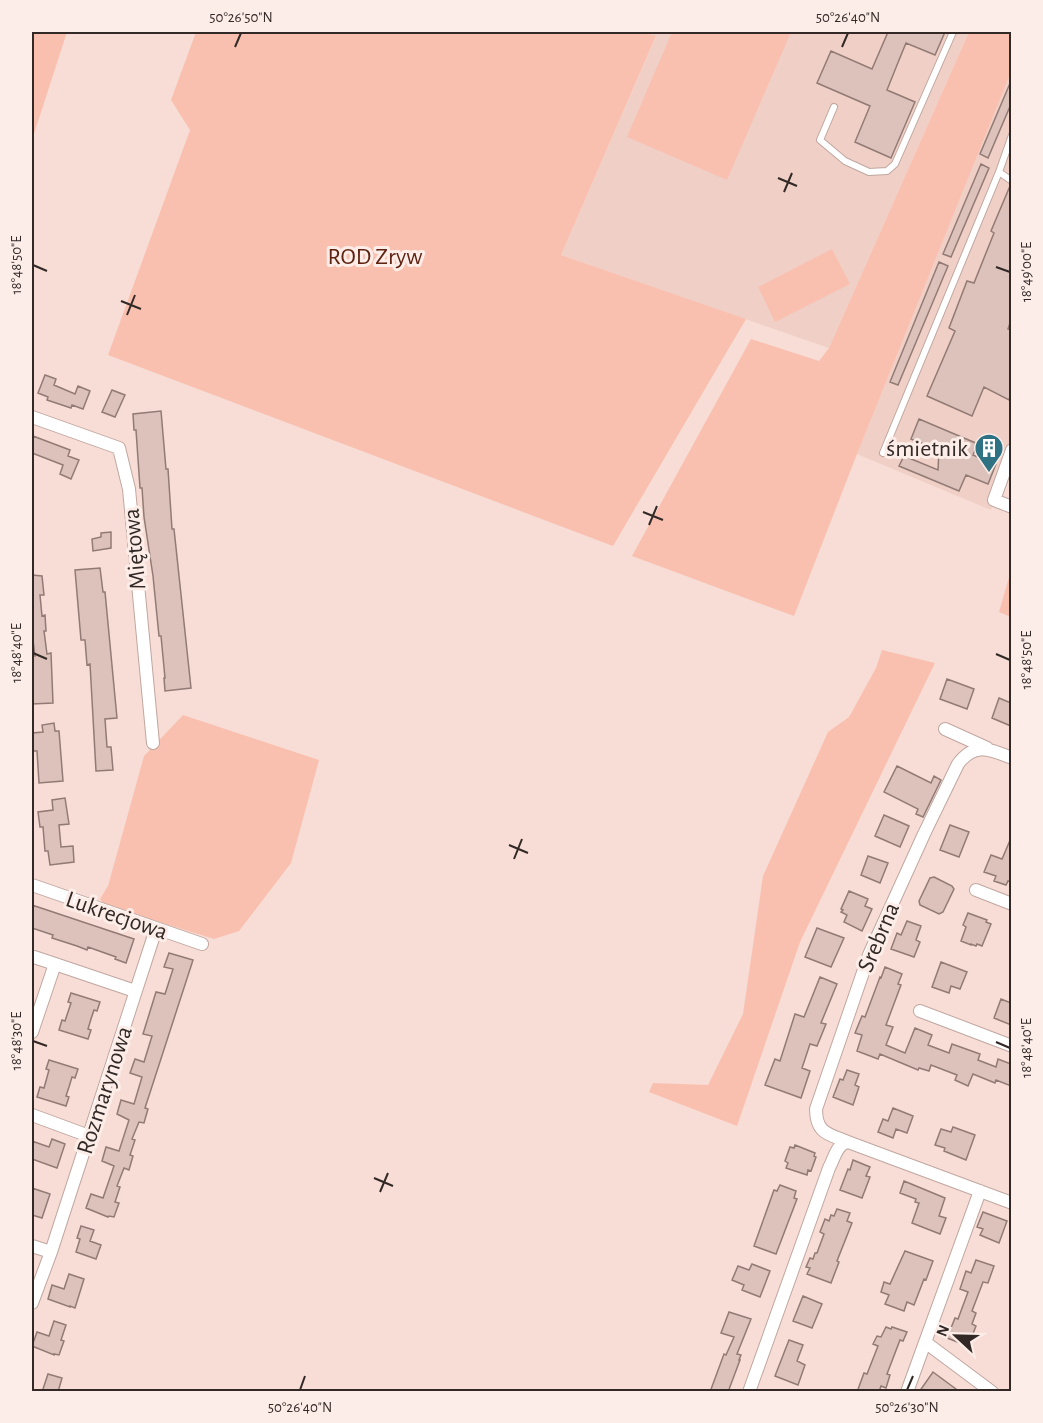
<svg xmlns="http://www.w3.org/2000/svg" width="1043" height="1423" font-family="'Alegreya Sans',sans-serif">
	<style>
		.built { fill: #f0cfc6 }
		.green { fill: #f9c0b0 }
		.building { fill: #dcc2bb; stroke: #927b74; stroke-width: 1.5 }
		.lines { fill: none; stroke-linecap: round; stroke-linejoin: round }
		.service-casing { stroke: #c0a7a0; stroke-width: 8 }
		.minor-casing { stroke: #c0a7a0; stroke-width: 14 }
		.service { stroke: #fff; stroke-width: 6 }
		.minor { stroke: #fff; stroke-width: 12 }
		.ticks { fill: none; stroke: #322926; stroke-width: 2 }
		.labels { text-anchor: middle; stroke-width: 6; stroke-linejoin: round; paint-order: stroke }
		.park-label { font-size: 24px; fill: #5f2211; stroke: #fcede8 }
		.poi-label { font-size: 24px; fill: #322926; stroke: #fcede8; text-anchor: end }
		.street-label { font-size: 24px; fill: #322926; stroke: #fcede8 }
		.neatline { fill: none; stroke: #322926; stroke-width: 2 }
		.ticks-label { font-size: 15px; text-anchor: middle; fill: #322926 }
	</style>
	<rect width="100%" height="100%" fill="#f7ddd5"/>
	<path class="built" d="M643 32H969L829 348 561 255 656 37Z
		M1011 72V450L999 481 991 510 857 454Z"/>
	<path class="green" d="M32 32H67L32 140Z
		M196 32H643L656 36 561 255 746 319 613 546 108 355 190 130 171 100Z
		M672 32H791L727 180 627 137Z
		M969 32H1011V72L857 454 794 616 632 556 751 339 819 361 829 348Z
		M832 249 850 284 775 322 758 287Z
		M1010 574 1012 575 1011 617 999 612Z
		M882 650 935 663 800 942 737 1126 649 1092 653 1083 708 1085 743 1014 763 876 828 732 849 717 876 668Z
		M183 715 319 760 291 863 239 931 214 939 104 905 100 899 108 886 144 756Z"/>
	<path class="building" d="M888 32H945L935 55 906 43 897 65 887 90 915 102 891 158 855 142 870 106 817 83 831 51 872 69Z
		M1011 81V104L988 158 980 154Z
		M981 164 989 168 951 257 943 254Z
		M1010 186H1011V320L1008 329 1011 330V393L1009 400 984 387 972 416 927 396 955 331 949 328 967 281 974 283 994 233 991 231Z
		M939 262 948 266 898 385 890 382Z
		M45 375 56 379 54 385 75 394 78 386 90 391 83 409 72 405 71 408 47 400 48 397 38 393Z
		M112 390 125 395 115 417 102 412Z
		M161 411 166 469H168L172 529H174L191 688 165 691 164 678H165L161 636H159L153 576 144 517 142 488H140L136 430H134L133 414Z
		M919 419 978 444 973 455 996 464 988 484 966 475 959 491 899 466 904 456 938 470 939 450 911 439Z
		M33 436 70 450 68 456 79 460 71 479 60 474 63 465 32 453V441Z
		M111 532V548L93 551 92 539 101 537V533Z
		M100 568 103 592H105L117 718 105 719 107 747H111L113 770 96 771 90 664 87 665 85 640H81L75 570Z
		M32 575 42 576 44 595H40L42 616 45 615 46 631H44L47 654 51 653 53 703 32 704V656H35L32 632Z
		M947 679 974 689 967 709 940 699Z
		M999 698 1011 703V726L992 718Z
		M54 723 55 731H59L63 781 39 783 37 751H32V733L43 732 42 725Z
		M897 766 931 783 934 776 941 780 923 817 916 814 918 809 884 792Z
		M65 798 69 824 59 825 61 847 73 846 74 862 50 865 48 851H45L43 827H40L38 812 53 810 52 800Z
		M884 815 909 826 900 847 875 836Z
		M950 825 969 832 959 857 940 850Z
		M1011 838V882L1008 881 1006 885 994 881 996 876 984 872 991 855 1002 859Z
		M868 856 888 863 880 883 861 875Z
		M934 877 952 886 954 889 943 912 939 914 920 905 919 901 930 878Z
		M849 891 868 899 865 906 872 909 862 931 844 922 847 915 841 912 843 910 841 909Z
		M32 905 134 939 126 963 115 959 116 957 88 947 87 950 77 946 52 938 53 935 32 928Z
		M968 913 987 920 986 922 991 924 982 946 977 944 976 946 971 944V945L961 941 966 927 963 925Z
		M907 921 921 926 916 940 920 942 914 957 891 949 897 933 901 935Z
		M817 928 844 938 831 967 805 957Z
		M169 953 193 960 145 1108 148 1109 144 1123 139 1122 132 1139 135 1140 130 1155 133 1156 129 1170 124 1168 117 1186 120 1187 115 1202 119 1203 114 1217 109 1216 108 1217 86 1208 91 1194 103 1198 114 1166 102 1161 106 1147 119 1151 129 1120 117 1114 121 1100 134 1104 142 1077 130 1073 135 1059 144 1062 152 1036 143 1034 156 992 165 994 173 969 164 967Z
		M941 962 967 972 960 989 951 986 949 993 932 987Z
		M885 967 902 974 898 984 901 985 886 1025 893 1027 886 1045 905 1053 915 1028 932 1035 928 1045 949 1053 952 1044 980 1054 978 1060 996 1067 998 1059 1011 1064V1086L996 1080 995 1083 973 1074 968 1086 955 1080 957 1075 931 1065 929 1071 919 1068 918 1070 880 1054 878 1059 857 1051 862 1035 855 1033 862 1016 865 1017 880 977 881 978Z
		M820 977 837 984 821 1023 826 1024 817 1046 810 1044 802 1068 810 1071 801 1098 765 1085 775 1059 780 1061 795 1014 804 1017Z
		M71 993 100 1002 97 1011 94 1010 91 1019 88 1029 91 1030 88 1039 59 1030 62 1020 65 1021 71 1003 68 1002Z
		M1001 999 1011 1003V1025L994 1018Z
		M49 1060 78 1069 75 1078 72 1077 69 1087 66 1096 69 1097 66 1106 37 1097 40 1087 44 1088 49 1070 46 1069Z
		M847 1070 859 1074 855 1085 859 1087 853 1105 833 1097 840 1079 843 1080Z
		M893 1108 913 1116 907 1133 896 1129 893 1138 878 1132 883 1119 888 1121Z
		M953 1127 975 1135 966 1160 944 1151 945 1148 935 1145 941 1129 951 1132Z
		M52 1139 65 1144 57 1168 32 1159V1141L49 1147Z
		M795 1145 815 1153 814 1156 816 1157 811 1171 808 1170 807 1175 786 1168 788 1163 785 1161 790 1147 794 1148Z
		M853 1160 870 1167 866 1176 870 1177 862 1198 840 1190 848 1169 850 1170Z
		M904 1181 945 1198 939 1216 946 1218 940 1234 912 1223 919 1203 915 1202 916 1199 900 1193Z
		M780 1185 796 1191 794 1198 797 1199 776 1254 754 1246 774 1190 777 1191Z
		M32 1188 50 1194 42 1218 32 1215Z
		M837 1209 850 1213 847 1221 852 1223 837 1261 839 1262 831 1283 807 1274 810 1268 806 1267 810 1258 813 1259 815 1253H817L824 1234 820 1232 825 1219 829 1221 831 1215 834 1216Z
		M983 1212 1007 1221 999 1243 980 1235 983 1229 977 1227Z
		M81 1226 94 1230 90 1241 101 1245 96 1259 76 1252 80 1239 77 1238Z
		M905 1251 933 1261 926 1280 924 1279 914 1305 907 1302 904 1311 885 1304 889 1295 881 1292 884 1282 890 1284Z
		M976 1260 994 1266 988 1283 983 1282 972 1311 976 1313 972 1324 976 1326 968 1346 947 1338 955 1318 958 1319 968 1292 960 1289 966 1271 971 1273Z
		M752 1264 770 1271 760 1297 742 1290 744 1285 732 1280 738 1266 749 1270Z
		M69 1274 84 1279 75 1308 70 1306V1307L48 1299 52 1285 64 1289Z
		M803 1296 822 1304 812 1328 793 1321Z
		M729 1312 751 1319 737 1354 741 1355 739 1360H740L728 1392H710L724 1354 726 1355 734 1337 721 1333Z
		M54 1321 66 1325 61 1340 64 1341 59 1355 54 1354V1355L32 1346 37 1332 49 1336Z
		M886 1327 891 1329 892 1327 907 1332 903 1341 900 1340 887 1374 890 1375 886 1388 881 1386 879 1392H857L864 1373 867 1374 878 1346 873 1344 877 1336 881 1337Z
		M789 1340 803 1345 797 1361 805 1365 798 1385 775 1376Z
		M933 1372 960 1392H919Z
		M48 1374 62 1378 58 1392H42Z"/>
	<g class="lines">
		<g class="service-casing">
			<path id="service" d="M834 107 820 140 845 161 869 172 887 171 895 164 953 32
				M1012 135 999 172 1012 181
				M883 453 999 172"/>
		</g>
		<g class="minor-casing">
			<path id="minor" d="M32 417 119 448 129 489 153 743
				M1012 450 994 500 1012 507
				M945 729 987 748
				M32 885 202 944
				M976 890 1012 904
				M34 957 55 964
				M920 1011 1012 1046
				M32 1032 55 964 135 991
				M32 1115 89 1136
				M848 1142C829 1134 816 1134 816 1109L869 955 924 834 958 764C974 742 989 749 1012 758
				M32 1246 51 1252
				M32 1303 51 1252 156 929
				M925 1342 992 1392
				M749 1392 829 1168C834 1159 837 1143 848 1142L1012 1203
				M907 1392 980 1191"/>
		</g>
		<use href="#service" class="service"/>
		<use href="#minor" class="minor"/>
	</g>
	<path class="ticks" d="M235 47 241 33M842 47 848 33M778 178 797 186M784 192 792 173M33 265 47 271M996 267 1010 272M121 301 141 309M127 315 135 295M643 512 663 520M649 525 657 506M33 653 47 659M996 654 1010 660M509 845 528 853M514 859 522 839M33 1041 47 1046M996 1042 1010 1048M374 1178 393 1186M380 1192 388 1173M300 1390 305 1376M907 1390 913 1376"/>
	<defs>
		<g id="building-pin" transform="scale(1.5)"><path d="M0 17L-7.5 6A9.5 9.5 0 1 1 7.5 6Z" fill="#2f7283" stroke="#fcede8"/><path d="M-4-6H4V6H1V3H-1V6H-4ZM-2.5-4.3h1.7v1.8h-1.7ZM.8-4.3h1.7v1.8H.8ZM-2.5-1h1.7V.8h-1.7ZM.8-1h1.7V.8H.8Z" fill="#fff"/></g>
	</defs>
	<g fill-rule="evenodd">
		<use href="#building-pin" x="989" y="448"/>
	</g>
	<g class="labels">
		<g class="park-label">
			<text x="375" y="264">ROD Zryw</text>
		</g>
		<g class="poi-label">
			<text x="968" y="456">śmietnik</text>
		</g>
		<g class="street-label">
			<text transform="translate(134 549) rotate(-95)" y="8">Miętowa</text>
			<text transform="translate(117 915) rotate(19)" y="8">Lukrecjowa</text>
			<text transform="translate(878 937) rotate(-67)" y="8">Srebrna</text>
			<text transform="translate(104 1090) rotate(-72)" y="8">Rozmarynowa</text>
		</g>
	</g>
	<rect width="1043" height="1423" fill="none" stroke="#fcede8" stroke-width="66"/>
	<g transform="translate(956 1336) rotate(292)" stroke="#fcede8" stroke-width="4.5" paint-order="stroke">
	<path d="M0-4.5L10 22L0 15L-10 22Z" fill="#322926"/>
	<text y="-9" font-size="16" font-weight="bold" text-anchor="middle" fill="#322926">N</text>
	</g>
	<rect x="33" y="33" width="977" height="1357" class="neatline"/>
	<g class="ticks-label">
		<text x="241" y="22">50°26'50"N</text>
		<text x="848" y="22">50°26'40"N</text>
		<text transform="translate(16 265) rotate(-90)" y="5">18°48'50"E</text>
		<text transform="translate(1026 272) rotate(-90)" y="5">18°49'00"E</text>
		<text transform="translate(16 653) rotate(-90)" y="5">18°48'40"E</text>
		<text transform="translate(1026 660) rotate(-90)" y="5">18°48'50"E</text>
		<text transform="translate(16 1041) rotate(-90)" y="5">18°48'30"E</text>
		<text transform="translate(1026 1048) rotate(-90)" y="5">18°48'40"E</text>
		<text x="300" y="1412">50°26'40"N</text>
		<text x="907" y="1412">50°26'30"N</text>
	</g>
</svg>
